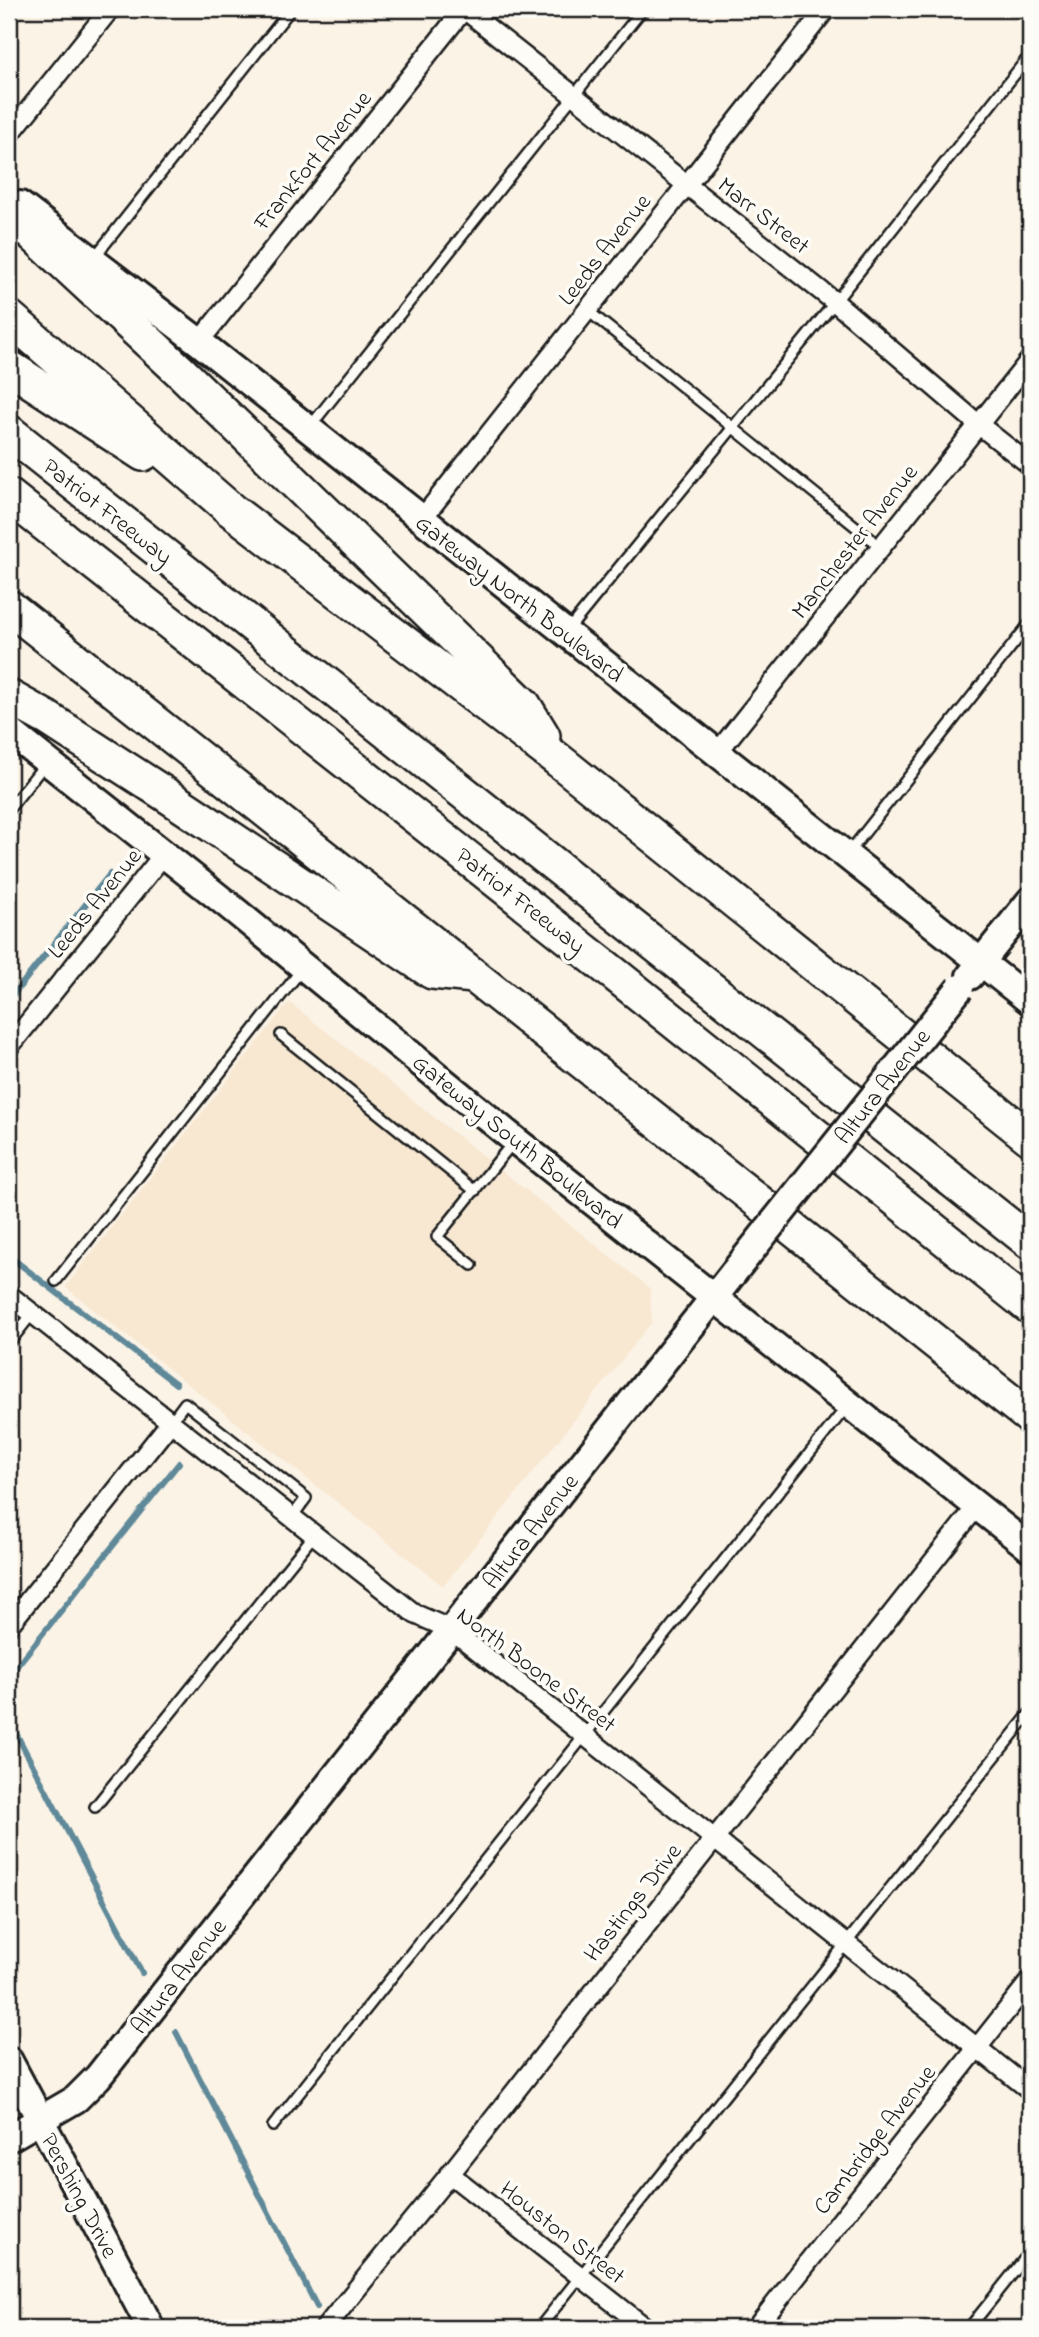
<svg xmlns="http://www.w3.org/2000/svg" width="1039" height="2337" font-family="'Indie Flower',sans-serif">
	<style>
		.built { fill: #f8e8d2 }
		.lines { fill: none; stroke-linecap: round; stroke-linejoin: round }
		.stream { stroke: #5f8999; stroke-width: 6 }
		.lane-casing { stroke: #1c1c1c; stroke-width: 14 }
		.street-casing { stroke: #1c1c1c; stroke-width: 23 }
		.secondary-casing { stroke: #1c1c1c; stroke-width: 32 }
		.highway-casing { stroke: #1c1c1c; stroke-width: 38 }
		.lane { stroke: #fdfcf7; stroke-width: 9 }
		.street { stroke: #fdfcf7; stroke-width: 18 }
		.secondary { stroke: #fdfcf7; stroke-width: 26 }
		.highway { stroke: #fdfcf7; stroke-width: 33 }
		.secondary-bridge-casing { stroke: #1c1c1c; stroke-width: 32; stroke-linecap: butt }
		.secondary-bridge { stroke: #fdfcf7; stroke-width: 26 }
		.labels { text-anchor: middle; stroke-width: 7; stroke-linejoin: round; paint-order: stroke }
		.street-label { font-size: 24px; fill: #1c1c1c; stroke: #fdfcf7 }
	</style>
	<rect width="100%" height="100%" fill="#fbf3e6"/>
	<filter id="ink" filterUnits="userSpaceOnUse"><feTurbulence type="fractalNoise" baseFrequency=".0143" numOctaves="2"/><feDisplacementMap in="SourceGraphic" scale="14" xChannelSelector="R" yChannelSelector="G"/><feConvolveMatrix kernelMatrix="1 2 1 2 8 2 1 2 1" color-interpolation-filters="sRGB"/></filter>
	<g filter="url(#ink)">
		<path class="built" d="M289 1002 650 1288 652 1322 443 1586 65 1287Z"/>
		<g class="lines">
			<path class="stream" d="M9 1000 110 874
				M9 1256 176 1384
				M9 1676 179 1463
				M9 1720 142 1973
				M176 2032 317 2307"/>
			<g class="lane-casing">
				<path id="lane" d="M94 258 291 9
					M587 310 881 547
					M309 428 643 9
					M568 630 835 302 1030 55
					M9 809 45 764
					M847 855 1030 623
					M281 1035 475 1191
					M472 1265 437 1237 514 1141
					M56 1281 302 969
					M9 1343 32 1314
					M170 1423 185 1403 306 1498 292 1517
					M95 1807 314 1535
					M273 2126 848 1405
					M539 2328 1030 1713
					M969 2328 1030 2252"/>
			</g>
			<g class="street-casing">
				<path id="street" d="M464 9 835 302 978 424 1030 465
					M9 135 110 9
					M199 342 464 9
					M421 520 826 9
					M717 753 1030 360
					M9 1047 164 854
					M9 1295 415 1614 452 1630 1030 2090
					M9 1625 170 1423
					M450 2174 646 2328
					M325 2328 450 2174 977 1506
					M756 2328 1030 1981"/>
			</g>
			<g class="secondary-casing">
				<path id="secondary" d="M20 205 199 342 1030 1001
					M9 731 228 905 515 1140 1030 1548
					M970 976 1030 901
					M9 2061 151 2328
					M9 2138 76 2099 98 2077 734 1272"/>
			</g>
			<g class="highway-casing">
				<path id="highway" d="M9 212 180 371 524 705 543 736
					M9 317 231 510 557 759 1030 1138
					M9 367 143 454
					M9 432 1030 1242
					M9 496 617 976 1030 1307
					M9 607 1030 1417
					M9 697 47 718 165 794 432 972 474 976"/>
			</g>
			<use href="#lane" class="lane"/>
			<use href="#street" class="street"/>
			<use href="#secondary" class="secondary"/>
			<use href="#highway" class="highway"/>
			<g class="secondary-bridge-casing">
				<path id="secondary-bridge" d="M734 1272 960 988"/>
			</g>
			<use href="#secondary-bridge" class="secondary-bridge"/>
		</g>
	</g>
	<g class="labels">
		<g class="street-label">
			<text transform="translate(312 160) rotate(-51)" y="8">Frankfort Avenue</text>
			<text transform="translate(764 215) rotate(38)" y="8">Marr Street</text>
			<text transform="translate(604 249) rotate(-52)" y="8">Leeds Avenue</text>
			<text transform="translate(108 511) rotate(38)" y="8">Patriot Freeway</text>
			<text transform="translate(854 541) rotate(-52)" y="8">Manchester Avenue</text>
			<text transform="translate(520 598) rotate(38)" y="8">Gateway North Boulevard</text>
			<text transform="translate(521 900) rotate(38)" y="8">Patriot Freeway</text>
			<text transform="translate(94 903) rotate(-51)" y="8">Leeds Avenue</text>
			<text transform="translate(882 1086) rotate(-52)" y="8">Altura Avenue</text>
			<text transform="translate(518 1141) rotate(39)" y="8">Gateway South Boulevard</text>
			<text transform="translate(530 1531) rotate(-52)" y="8">Altura Avenue</text>
			<text transform="translate(537 1669) rotate(37)" y="8">North Boone Street</text>
			<text transform="translate(632 1902) rotate(-52)" y="8">Hastings Drive</text>
			<text transform="translate(178 1976) rotate(-52)" y="8">Altura Avenue</text>
			<text transform="translate(874 2139) rotate(-52)" y="8">Cambridge Avenue</text>
			<text transform="translate(80 2195) rotate(62)" y="8">Pershing Drive</text>
			<text transform="translate(563 2232) rotate(38)" y="8">Houston Street</text>
		</g>
	</g>
	<rect width="1039" height="2337" fill="none" stroke="#fdfcf7" stroke-width="35"/>
	<rect x="18" y="18" width="1004" height="2302" fill="none" stroke="#1c1c1c" stroke-width="2.5" filter="url(#ink)"/>
</svg>
